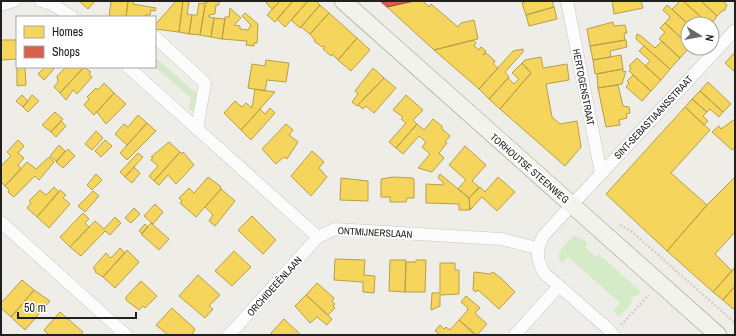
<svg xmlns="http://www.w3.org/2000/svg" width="736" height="336" font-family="'Archivo Narrow',sans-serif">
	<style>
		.grass { fill: #d5ebc8 }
		.homes { fill: #f6d55c; stroke: #b69f4a }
		.shops { fill: #d6604d; stroke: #9f4d40 }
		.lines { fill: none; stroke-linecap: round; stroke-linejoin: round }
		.street-casing { stroke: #c7c6c4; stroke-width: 13 }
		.secondary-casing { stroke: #929880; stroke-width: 18 }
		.path { stroke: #d7ccc8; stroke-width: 2.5; stroke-dasharray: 2 2; stroke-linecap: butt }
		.street { stroke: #fcfcfc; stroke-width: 12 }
		.secondary { stroke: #f2f4eb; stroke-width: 17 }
		.labels { text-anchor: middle; stroke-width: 4; stroke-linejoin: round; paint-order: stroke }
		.street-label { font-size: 10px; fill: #202020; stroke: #fff }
	</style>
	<rect width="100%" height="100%" fill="#eeede8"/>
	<path class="grass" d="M155 57 197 94 194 112 189 109 191 98 155 67Z
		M574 236C580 236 584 240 588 244L585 247 595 257 599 254 641 292 637 296 635 295 630 301 632 303 619 317 613 311 620 303 568 257 562 263C552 254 567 243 574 236Z"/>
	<path class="homes" d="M79 1H95L88 9Z
		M111 1H128L126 17H109Z
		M128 1H133V4L156 8 155 11 151 10 150 15H145V17H126Z
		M176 1H183L179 32 155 29V25Z
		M183 1 189 2 187 14 192 15 189 34 179 32Z
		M205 1H208L205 5 200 35 189 34 192 15H197L199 3 203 4Z
		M208 1H219V5H216L215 14 209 15V17L214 18 211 37 200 35 205 5Z
		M268 1H280L272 9 266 3Z
		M280 1H293L275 22 267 15Z
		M293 1H308L285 27 277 19Z
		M308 1H316L320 5 300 28 292 21V19Z
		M414 1H423L429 7 431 4 458 27 461 23 474 20 478 39 434 50 387 7Z
		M528 1H552L554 7 526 15 522 3Z
		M612 1H641L643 8 614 14Z
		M680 1H683L709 24H688L672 9Z
		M683 1H701L717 16 712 23 709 24Z
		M701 1H723L727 5 725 10 722 11 717 16Z
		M320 5 329 13 310 34 301 27Z
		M667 5 688 24V44L665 23 670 17 663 10Z
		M554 7 557 19 529 26 526 15Z
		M230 8 241 18 234 25 240 26V29L248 30 251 25 242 16 245 13 258 24 257 43H254V46L246 45 247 41 222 39 225 17H229Z
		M329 13 357 38 338 60 332 54 331 56 323 49 325 47 323 46 322 47 314 41 315 40 310 34Z
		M214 18 225 19 222 39 211 37Z
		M613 22 614 26 625 25 627 33H624L625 40 590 46 587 29Z
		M665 23 688 44 689 48 680 58 659 39 665 32 660 28Z
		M637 34 641 36 655 48 662 41 680 58 670 69 636 39Z
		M357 38 370 50 351 71 338 60Z
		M1 40H17V59L1 60Z
		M473 40 476 43 474 46 479 50 481 47 486 51 483 55 486 53 495 61 493 64 498 68 479 89 434 50Z
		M626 40 627 47 610 51 611 57 593 60 590 46Z
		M644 46 670 69 661 80 645 66 650 61 639 51Z
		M523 49V52L505 72 509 77 489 99 479 89 513 51Z
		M735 52V72L725 63Z
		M621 55 623 69 595 74 593 60Z
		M541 57 543 68 567 64 569 80 546 84 552 117 560 124 577 121 581 147 565 166 500 109 531 73 522 63 525 60Z
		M637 58 661 80 651 91 629 71 631 68 629 66Z
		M266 60 289 63 286 82 267 80 265 91 248 88 252 64 265 66Z
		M522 63 531 73 500 109 489 99 508 78 514 84 519 79 512 73Z
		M17 65V67H25L26 85 17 86Z
		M45 67H51L54 69 44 80 38 74Z
		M66 67H84L60 93 54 87 58 82 57 76Z
		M84 67 91 72 89 74 92 77 77 94 73 90 66 100 60 93Z
		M373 68 384 78 357 106 352 102 358 94 355 91Z
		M623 69V72L626 71 622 84 598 88 597 74Z
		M633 75 651 91 642 101 626 87 629 83 627 81Z
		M384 78 396 88 374 113 366 106 363 109 358 105Z
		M708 82 731 104 723 112 700 91Z
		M104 83 114 93 94 115 84 105 89 99 87 97 96 88 98 90Z
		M618 85 623 106 629 107 630 113 626 114 627 118 619 120 620 125 606 127 598 88Z
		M255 89 275 92 241 130 224 113 235 101 242 107 246 103 252 108Z
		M700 91 723 112 719 117 710 109 707 112 692 99Z
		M114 93 126 104 106 124 97 112Z
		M22 95 28 101 23 107 16 101Z
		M32 95 39 101 28 112 23 107Z
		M406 95 423 110 413 120 417 124 396 148 389 142 406 123 401 119 403 117 393 110Z
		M692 99 707 112 703 116 708 121 704 125 685 107Z
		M685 107 710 130 671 173 707 205 667 251 606 194Z
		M270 108 275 113 251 140 241 130 260 109 265 114Z
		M55 112 63 119 51 132 42 125Z
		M138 115 147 123 127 145 115 134 124 124 128 127Z
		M433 119 442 126V129L450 136 445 142 447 143 439 153 444 158 432 172 418 168 430 154 422 147 426 142 419 136 403 154 396 148 417 124 424 130Z
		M735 119V148L732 150 712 132 719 126 721 129Z
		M61 121 66 126 56 137 51 132Z
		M147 123 156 131 127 160 120 153Z
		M286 124 293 130 289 135 298 142 287 159 284 157 276 164 262 149Z
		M96 131 103 138 92 150 85 144Z
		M18 140 24 146 18 153 24 158 18 165 21 169 5 186 1 182V166L11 156 7 152Z
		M105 140 112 146 101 157 95 151Z
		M169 142 180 152 154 181 149 176 158 166 151 160 153 158 151 157Z
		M59 145 65 151 56 161 50 156Z
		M465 146 486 165 472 181 479 187 469 198 458 189 466 180 449 165Z
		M68 149 75 156 63 168 56 162Z
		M312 151 324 162 319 168 327 177 311 196 291 176Z
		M180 152 182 154 183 152 194 165 176 184 168 175 159 185 154 181Z
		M138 153 143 157 125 177 120 172Z
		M49 157 54 162 39 180 35 176 14 197 8 192 9 190 5 186 27 162 36 169Z
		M134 167 140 173 132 183 125 177Z
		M96 174 102 180 92 190 87 185Z
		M440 174 469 198 470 210H459V204L426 203V184L443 185V182L438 178Z
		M208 177 220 186 221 189 196 217 180 203 182 201 179 198 189 188 194 193Z
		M393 177 413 178 414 180V198H407L406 202H390V197H381V179Z
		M498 177 515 192 497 211 482 197 470 210 469 198 480 187 485 192Z
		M735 177V232L715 254 732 271 713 292 667 251 707 205Z
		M341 178 368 181V201L340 200Z
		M54 187 59 192 37 217 27 208 31 203 29 201 40 190 46 195Z
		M221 189 235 201 215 226 209 221 213 215 205 207Z
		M60 190 66 195 63 198 70 204 49 228 37 217Z
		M93 191 99 196 85 212 78 206Z
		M155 204 163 212 153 224 144 216Z
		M134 208 140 214 131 223 125 218Z
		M83 213 89 219 85 223 89 227 70 247 60 237Z
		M252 216 276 240 263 254 238 230Z
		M115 217 121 223 110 235 105 231 81 256 70 247 95 221 104 229Z
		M151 223 169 239 159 250 141 234Z
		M145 224 148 227 142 234 139 231Z
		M120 248 125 253 103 277 95 272 96 270 93 268 106 253 111 258Z
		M127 250 139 262 115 288 103 277Z
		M234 251 251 267 232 286 215 271Z
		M335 259 365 260 364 275 375 276 374 293 363 292V282L334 280Z
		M390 260H406L405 292 389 291Z
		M416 260H426L425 292H405L406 262H416Z
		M440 263H455V270H459V294L440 295V306L431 310 432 293H440Z
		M735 267V286L723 300 713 292Z
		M474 272 490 274 493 272 502 279 515 292 499 309 478 290 476 292 473 290Z
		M198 275 220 295 209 306 213 309 205 318 179 296Z
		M22 280 34 290 11 317 1 308V303Z
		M141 281 157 296 145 308 143 306 139 310 126 300V297Z
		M317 283 334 298 332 301 335 304 333 306 335 308 328 315 306 295Z
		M735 286V307L733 309 723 300Z
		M34 290 50 301 25 330 11 317Z
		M306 295 332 319 327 325 317 317 310 323 295 306Z
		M466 296 480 308 475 313 487 324 477 335 459 320 467 311 468 308 461 302Z
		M172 308 195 329 192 335H168L156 325Z
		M60 312 83 332 80 335H49L44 330Z
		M284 319 301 335H273L271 333Z
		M459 320 475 335H440L435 331 440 325 444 329 446 327 450 330Z"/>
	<path class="shops" d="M380 1H414L387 7Z"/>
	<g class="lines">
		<g class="street-casing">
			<path id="street" d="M41 1 52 4 72 17
				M567 1 601 173
				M1 5 14 1
				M155 37 205 83 197 129
				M128 67 318 237
				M1 222 126 335
				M229 335 318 237 335 229 501 239 537 248
				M515 335 559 286
				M613 335 606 327 544 273C536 258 536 252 543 236L735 30"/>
		</g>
		<g class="secondary-casing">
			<path id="secondary" d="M343 1 718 335"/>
		</g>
		<path class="path" d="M620 225 631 231 735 323
			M621 325 649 295"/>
		<use href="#street" class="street"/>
		<use href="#secondary" class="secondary"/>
	</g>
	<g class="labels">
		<g class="street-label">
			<text transform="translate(584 87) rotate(79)" y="4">HERTOGENSTRAAT</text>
			<text transform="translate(653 117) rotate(-47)" y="4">SINT-SEBASTIAANSSTRAAT</text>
			<text transform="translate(530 168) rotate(41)" y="4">TORHOUTSE STEENWEG</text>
			<text transform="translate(375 232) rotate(3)" y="4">ONTMIJNERSLAAN</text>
			<text transform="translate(274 286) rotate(-48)" y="4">ORCHIDEEËNLAAN</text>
		</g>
	</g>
	<rect width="736" height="336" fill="none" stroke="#202020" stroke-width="4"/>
	<rect x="16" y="16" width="140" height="52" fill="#ffffff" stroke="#a6a6a6"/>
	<rect x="24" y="26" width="20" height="12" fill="#f6d55c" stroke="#a6a6a6"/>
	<text x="52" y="36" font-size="12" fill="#202020">Homes</text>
	<rect x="24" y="46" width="20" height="12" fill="#d6604d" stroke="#a6a6a6"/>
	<text x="52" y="56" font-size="12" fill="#202020">Shops</text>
	<g transform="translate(700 36) rotate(101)"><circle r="19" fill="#ffffff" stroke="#a6a6a6"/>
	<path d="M0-3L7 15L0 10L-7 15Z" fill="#686866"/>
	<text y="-6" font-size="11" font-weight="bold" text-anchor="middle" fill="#202020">N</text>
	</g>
	<path d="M18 312v6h118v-6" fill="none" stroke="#202020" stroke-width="2"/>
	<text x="24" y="312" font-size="12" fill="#202020" stroke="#ffffff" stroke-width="3" paint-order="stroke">50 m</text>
</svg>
